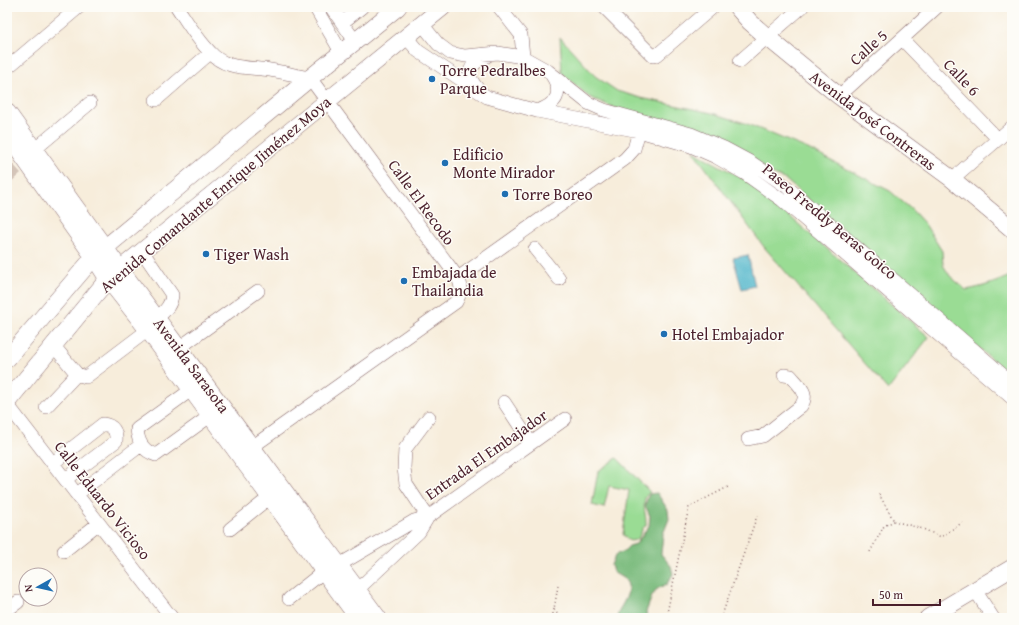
<svg xmlns="http://www.w3.org/2000/svg" width="1019" height="625" font-family="'Gentium Book Plus',serif">
	<style>
		.green { fill: #9adc94; stroke: #727e60 }
		.forest { fill: #7bbc7e; stroke: #626e54 }
		.water { fill: #4bb4c9; stroke: #4a6a7a }
		.lines { fill: none; stroke-linecap: round; stroke-linejoin: round }
		.minor-tunnel { stroke: #d4c4b8; stroke-width: 13; stroke-dasharray: 13 6; stroke-linecap: butt }
		.minor-casing { stroke: #876769; stroke-width: 14 }
		.major-casing { stroke: #876769; stroke-width: 18 }
		.path { stroke: #876769; stroke-width: 1.5; stroke-dasharray: 1 3; stroke-linecap: butt }
		.minor { stroke: #fff; stroke-width: 13 }
		.major { stroke: #fff; stroke-width: 17 }
		.poi-dot { fill: #1f6fb2; stroke: #fdfcf7; stroke-width: 1.5 }
		.labels { text-anchor: middle; stroke-width: 3; stroke-linejoin: round; paint-order: stroke }
		.street-label { font-size: 16px; fill: #4a1f2b; stroke: #fdfcf7 }
		.poi-label { font-size: 16px; fill: #4a1f2b; stroke: #fdfcf7; text-anchor: start }
	</style>
	<rect width="100%" height="100%" fill="#fdfcf7"/>
	<filter id="ink" filterUnits="userSpaceOnUse"><feTurbulence type="fractalNoise" baseFrequency=".025" numOctaves="2"/><feDisplacementMap in="SourceGraphic" scale="8" xChannelSelector="R" yChannelSelector="G"/><feConvolveMatrix kernelMatrix="1 2 1 2 8 2 1 2 1" color-interpolation-filters="sRGB"/></filter>
	<filter id="wash" filterUnits="userSpaceOnUse"><feTurbulence type="fractalNoise" baseFrequency=".012" numOctaves="4" result="noise"/><feDisplacementMap in="SourceGraphic" scale="16" xChannelSelector="R" yChannelSelector="G"/><feGaussianBlur stdDeviation="0.9" result="paint"/><feColorMatrix in="noise" values="0 0 0 0 0 0 0 0 0 0 0 0 0 0 0 0 0 1.4 0 .05"/><feComposite in="paint" operator="in"/></filter>
	<g filter="url(#wash)">
		<rect width="100%" height="100%" fill="#f7eddb"/>
		<path class="green" d="M560 37 595 76 617 91 641 98 712 113 745 123 808 149 890 191 911 209 925 224 942 251 943 265 950 276 966 290C983 287 997 282 1012 275V377L786 180 589 97 562 73Z
			M693 151 751 183 929 337 888 390 764 247Z
			M617 458 650 492C639 500 647 514 646 525L643 528 638 539C630 542 628 542 623 534L629 490 609 486 604 508 592 505 598 471Z"/>
		<path class="forest" d="M657 493 668 510 669 519 663 534 661 554 671 566 673 574 667 584 657 589 652 596 646 612 647 618H617C618 607 634 593 626 581 624 578 617 575 613 572L611 565 616 554 623 552 629 546 636 544 649 526 650 516 645 505 649 494Z"/>
		<path class="water" d="M748 255 755 286 742 289 733 258Z"/>
	</g>
	<g filter="url(#ink)">
		<g class="lines">
			<path class="minor-tunnel" d="M7 177 18 167"/>
			<g class="minor-casing">
				<path id="minor" d="M177 7C187 22 197 39 210 52 225 70 249 67 270 70 284 72 297 76 310 78L458 278C463 288 461 292 456 302L252 447
					M315 7 341 52
					M331 7 355 41
					M499 7 521 35 523 57
					M604 7 653 56 657 55 713 7
					M342 23 362 7
					M422 24 438 44 450 53 465 56 498 53 523 57 548 71 588 103 604 110 691 134 724 148 752 163 787 187 1012 383
					M406 37 418 51 487 97 537 111 639 131 691 146 716 157 744 173 782 200 1012 398
					M902 39 998 139
					M740 61 802 7
					M7 68 79 7
					M478 89C464 74 469 64 487 56
					M839 96 937 7
					M156 100 210 53
					M537 111C557 104 564 93 551 74
					M34 150 90 103
					M952 179 1012 127
					M535 249 559 279
					M142 251 172 295C171 306 164 311 157 319
					M458 278 625 159 634 149 639 131
					M53 345 77 374 86 377 148 330
					M179 348 258 291
					M191 390 137 429C138 442 143 451 156 455L210 416
					M504 402 531 443
					M7 404 172 618
					M46 407 77 374
					M748 439 763 436 801 406C810 393 799 386 791 376L784 375
					M53 463 103 424C113 425 117 432 116 441L66 479
					M77 494 141 445
					M428 517 406 484 404 468 405 449 429 417
					M230 529 270 497
					M64 551 99 523
					M333 571 339 565 414 521 428 517 565 419
					M975 590 993 618
					M349 595 357 590 419 532 428 517
					M289 599 323 572
					M7 610 18 602"/>
			</g>
			<g class="major-casing">
				<path id="major" d="M737 7 750 22 767 37 839 96 952 179 1012 229
					M7 112 120 269 378 618
					M7 134 94 257 108 279 148 330 358 618
					M7 359 94 257 310 78 398 7
					M7 402 108 279 443 7
					M928 618 1012 568"/>
			</g>
			<path class="path" d="M879 494 894 521
				M870 552 884 526 894 521 923 529 941 537 963 522
				M558 586 554 609 560 618
				M552 618 554 609
				M666 618 689 507 730 486
				M721 618 757 516"/>
			<use href="#minor" class="minor"/>
			<use href="#major" class="major"/>
		</g>
	</g>
	<g class="poi-dot">
		<circle cx="432" cy="79" r="4"/>
		<circle cx="445" cy="163" r="4"/>
		<circle cx="505" cy="194" r="4"/>
		<circle cx="206" cy="254" r="4"/>
		<circle cx="404" cy="281" r="4"/>
		<circle cx="664" cy="334" r="4"/>
	</g>
	<g class="labels">
		<g class="street-label">
			<text transform="translate(868 47) rotate(-42)" y="6">Calle 5</text>
			<text transform="translate(962 77) rotate(46)" y="6">Calle 6</text>
			<text transform="translate(873 120) rotate(37)" y="6">Avenida José Contreras</text>
			<text transform="translate(215 194) rotate(-40)" y="6">Avenida Comandante Enrique Jiménez Moya</text>
			<text transform="translate(422 202) rotate(54)" y="6">Calle El Recodo</text>
			<text transform="translate(830 221) rotate(40)" y="6">Paseo Freddy Beras Goico</text>
			<text transform="translate(192 365) rotate(53)" y="6">Avenida Sarasota</text>
			<text transform="translate(486 454) rotate(-35)" y="6">Entrada El Embajador</text>
			<text transform="translate(103 500) rotate(52)" y="6">Calle Eduardo Vicioso</text>
		</g>
		<g class="poi-label">
			<text x="440" y="76">Torre Pedralbes<tspan x="440" dy="18">Parque</tspan></text>
			<text x="453" y="160">Edificio<tspan x="453" dy="18">Monte Mirador</tspan></text>
			<text x="513" y="200">Torre Boreo</text>
			<text x="214" y="260">Tiger Wash</text>
			<text x="412" y="278">Embajada de<tspan x="412" dy="18">Thailandia</tspan></text>
			<text x="672" y="340">Hotel Embajador</text>
		</g>
	</g>
	<rect width="1019" height="625" fill="none" stroke="#fdfcf7" stroke-width="24"/>
	<g transform="translate(38 587) rotate(262)"><circle r="19" fill="#fdfcf7" stroke="#b5a4a5"/>
	<path d="M0-3L7 15L0 10L-7 15Z" fill="#1f6fb2"/>
	<text y="-6" font-size="11" font-weight="bold" text-anchor="middle" fill="#4a1f2b">N</text>
	</g>
	<path d="M873 599v6h67v-6" fill="none" stroke="#4a1f2b" stroke-width="2"/>
	<text x="879" y="599" font-size="12" fill="#4a1f2b" stroke="#fdfcf7" stroke-width="3" paint-order="stroke">50 m</text>
</svg>
